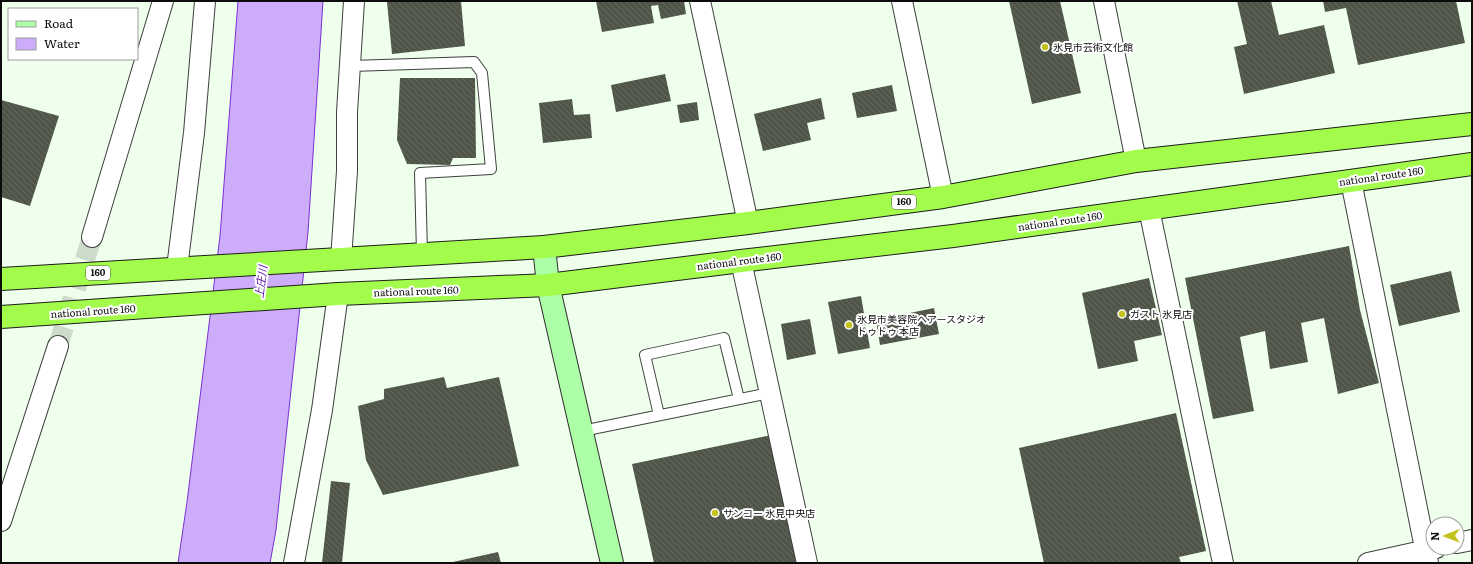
<svg xmlns="http://www.w3.org/2000/svg" width="1473" height="564" font-family="Literata,'Noto Sans JP',serif">
	<style>
		.water { fill: #cdadf9; stroke: #7930d4 }
		.building { fill: url(#building-back-hatch) }
		.lines { fill: none; stroke-linecap: round; stroke-linejoin: round }
		.street-tunnel { stroke: #ccdbca; stroke-width: 20; stroke-dasharray: 20 10; stroke-linecap: butt }
		.lane-casing { stroke: #3f3f3f; stroke-width: 12 }
		.street-casing { stroke: #3f3f3f; stroke-width: 22 }
		.secondary-casing { stroke: #2e2e2e; stroke-width: 24 }
		.highway-casing { stroke: #1d1d1d; stroke-width: 24 }
		.lane { stroke: #fff; stroke-width: 10 }
		.street { stroke: #fff; stroke-width: 20 }
		.secondary { stroke: #acffa6; stroke-width: 22 }
		.highway { stroke: #a3fc4c; stroke-width: 22 }
		.poi-dot { fill: #c3c31d; stroke: #fff; stroke-width: 1.5 }
		.labels { text-anchor: middle; stroke-width: 4; stroke-linejoin: round; paint-order: stroke }
		.shield { fill: #fff; stroke: #555; stroke-width: 1 }
		.shield-label { font-size: 9px; font-weight: bold; fill: #0c0c0c }
		.poi-label { font-size: 10px; fill: #0c0c0c; stroke: #fff; text-anchor: start }
		.street-label { font-size: 10px; fill: #0c0c0c; stroke: #fff }
		.water-label { font-size: 11px; font-style: italic; fill: #570fa4; stroke: #fff }
	</style>
	<defs>
		<pattern id="building-back-hatch" width="6" height="6" patternUnits="userSpaceOnUse"><rect width="6" height="6" fill="#4f5548"/><path d="M-1 5l2 2M0 0l6 6M5-1l2 2" fill="none" stroke="#64685e"/></pattern>
	</defs>
	<rect width="100%" height="100%" fill="#eeffeb"/>
	<path class="water" d="M238 1H323L308 232 276 530 270 563H178L187 502 220 236Z"/>
	<path class="building" d="M399 1H461L465 46 392 54 387 2Z
		M596 1H684L686 14 661 19 658 5 651 6 654 23 602 32Z
		M1009 1H1060L1081 93 1032 104Z
		M1237 1H1271L1279 35 1324 25 1335 73 1244 94 1234 47 1247 44Z
		M1323 1H1456L1465 43 1358 65 1346 8 1325 12Z
		M665 74 671 101 616 112 611 85Z
		M400 78H475L476 158H453L450 165 407 164 397 140Z
		M892 85 897 111 857 118 852 93Z
		M821 98 825 119 807 123 811 140 763 151 754 114Z
		M572 99 574 115 590 114 592 138 543 143 539 103Z
		M1 100 59 116 30 206 1 197Z
		M697 102 699 120 680 123 677 105Z
		M1349 246 1360 310 1379 383 1338 394 1324 318 1301 323 1308 362 1270 369 1265 331 1240 337 1254 411 1213 419 1185 278Z
		M1451 271 1460 312 1399 326 1390 285Z
		M1149 278 1162 335 1134 341 1138 361 1098 369 1082 293Z
		M861 296 870 348 838 354 828 302Z
		M934 308 939 334 880 345 876 320Z
		M810 319 816 354 787 360 781 324Z
		M444 377 447 388 499 377 519 466 383 495 366 460 358 406 384 399V389Z
		M1176 413 1206 551 1179 557 1181 563H1044L1019 448Z
		M771 435 798 563H654L632 464Z
		M331 481 350 483 342 563H322Z
		M498 552 501 563H453V562Z"/>
	<g class="lines">
		<path class="street-tunnel" d="M58 346 92 237"/>
		<g class="lane-casing">
			<path id="lane" d="M351 66 474 62 482 73 491 169 420 173 422 254
				M659 415 645 355 724 338 739 399
				M582 431 770 393"/>
		</g>
		<g class="street-casing">
			<path id="street" d="M700 1 748 223
				M902 1 943 197
				M1104 1 1136 161
				M1351 181 1428 563
				M1149 209 1223 563
				M92 237 163 1
				M341 260 347 171V112L354 1
				M741 261 807 563
				M177 268 194 133 205 1
				M1 521 58 346
				M1457 543 1472 540
				M294 563 322 410 338 294
				M1368 563 1436 548"/>
		</g>
		<g class="secondary-casing">
			<path id="secondary" d="M544 247 548 285 612 563"/>
		</g>
		<g class="highway-casing">
			<path id="highway" d="M1 279 544 247 748 223 943 197 1136 161 1472 124
				M1 317 338 294 548 285 741 261 953 236 1472 164"/>
		</g>
		<use href="#lane" class="lane"/>
		<use href="#street" class="street"/>
		<use href="#secondary" class="secondary"/>
		<use href="#highway" class="highway"/>
	</g>
	<g class="poi-dot">
		<circle cx="1045" cy="47" r="4"/>
		<circle cx="1122" cy="314" r="4"/>
		<circle cx="849" cy="325" r="4"/>
		<circle cx="715" cy="513" r="4"/>
	</g>
	<g class="labels">
		<g class="shield">
			<rect x="892" y="195" width="24" height="14" rx="3"/>
			<rect x="86" y="266" width="24" height="14" rx="3"/>
		</g>
		<g class="shield-label">
			<text x="904" y="205">160</text>
			<text x="98" y="276">160</text>
		</g>
		<g class="poi-label">
			<text x="1053" y="51">氷見市芸術文化館</text>
			<text x="1130" y="318">ガスト 氷見店</text>
			<text x="857" y="323">氷見市美容院ヘアースタジオ<tspan x="857" dy="12">ドゥドゥ 本店</tspan></text>
			<text x="723" y="517">サンコー 氷見中央店</text>
		</g>
		<g class="street-label">
			<text transform="translate(1381 176) rotate(-8)" y="4">national route 160</text>
			<text transform="translate(1060 221) rotate(-8)" y="4">national route 160</text>
			<text transform="translate(739 261) rotate(-7)" y="4">national route 160</text>
			<text transform="translate(416 291) rotate(-2)" y="4">national route 160</text>
			<text transform="translate(93 311) rotate(-4)" y="4">national route 160</text>
		</g>
		<g class="water-label">
			<text transform="translate(261 282) rotate(-83)" y="4">上庄川</text>
		</g>
	</g>
	<rect width="1473" height="564" fill="none" stroke="#0c0c0c" stroke-width="4"/>
	<rect x="8" y="8" width="130" height="52" fill="#ffffff" stroke="#9e9e9e"/>
	<rect x="16" y="21" width="20" height="6" fill="#acffa6" stroke="#9e9e9e"/>
	<text x="44" y="28" font-size="12" fill="#0c0c0c">Road</text>
	<rect x="16" y="38" width="20" height="12" fill="#cdadf9" stroke="#9e9e9e"/>
	<text x="44" y="48" font-size="12" fill="#0c0c0c">Water</text>
	<g transform="translate(1445 536) rotate(269)"><circle r="19" fill="#ffffff" stroke="#9e9e9e"/>
	<path d="M0-3L7 15L0 10L-7 15Z" fill="#c3c31d"/>
	<text y="-6" font-size="11" font-weight="bold" text-anchor="middle" fill="#0c0c0c">N</text>
	</g>
</svg>
